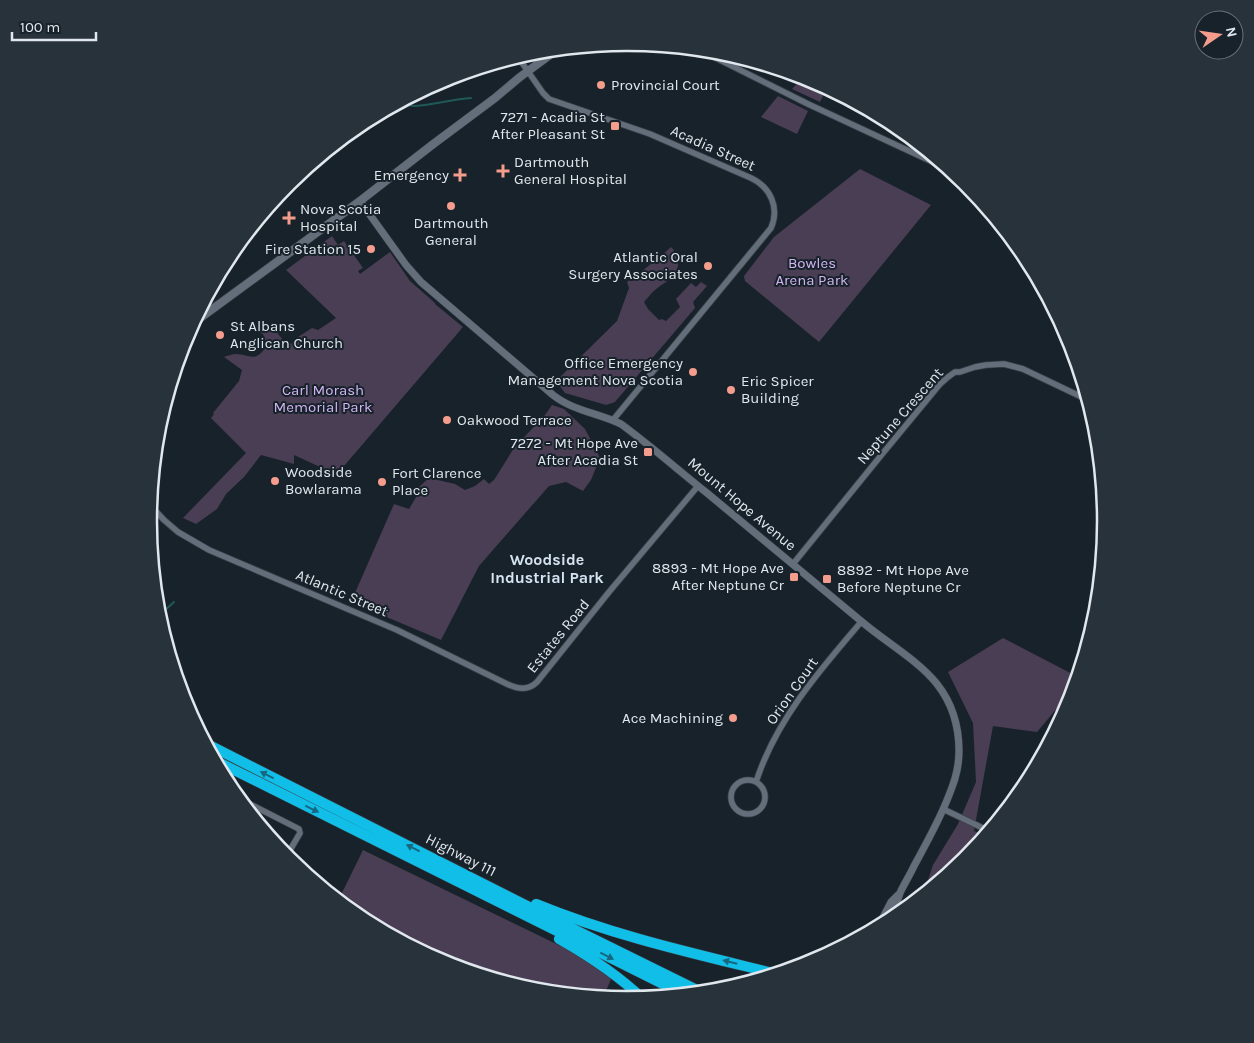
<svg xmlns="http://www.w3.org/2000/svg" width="1254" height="1043" font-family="Karla,sans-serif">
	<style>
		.green { fill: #493e54 }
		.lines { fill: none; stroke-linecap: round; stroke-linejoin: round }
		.stream { stroke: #1f5a58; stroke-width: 2 }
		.minor-casing { stroke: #394048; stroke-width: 7 }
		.tertiary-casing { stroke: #394048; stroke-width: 8 }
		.secondary-casing { stroke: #394048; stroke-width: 9 }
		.motorway-casing { stroke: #394048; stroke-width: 11 }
		.minor { stroke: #636e7a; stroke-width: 5.5 }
		.tertiary { stroke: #636e7a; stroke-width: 7 }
		.secondary { stroke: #636e7a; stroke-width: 8 }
		.motorway { stroke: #11bee8; stroke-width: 10 }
		.oneway { fill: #156880 }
		.poi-dot { fill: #f49d8c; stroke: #18222b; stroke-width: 2 }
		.labels { text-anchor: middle; stroke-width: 4; stroke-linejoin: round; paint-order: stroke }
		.poi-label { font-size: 15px; fill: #e0e7ed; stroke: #18222b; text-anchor: start }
		.street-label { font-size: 15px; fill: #e0e7ed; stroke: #18222b }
		.park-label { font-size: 15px; fill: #d2b5f2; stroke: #18222b }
		.neighbourhood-label { font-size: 16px; font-weight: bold; fill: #d6e3f0; stroke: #18222b }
		.rim { fill: none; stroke: #e0e7ed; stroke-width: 2.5 }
	</style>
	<rect width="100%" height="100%" fill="#18222b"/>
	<path class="green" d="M803 77 811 79 827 88 820 102 792 89Z
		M778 96 808 111 797 134 761 117Z
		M860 169 931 205 819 342 745 281 744 276 774 237Z
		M332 236 338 245 344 241 363 268 358 271 360 274 390 252 410 281 435 303V304L463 327 338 473 334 471 333 473 294 455V464L261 455 244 477 226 494 217 509 196 524 183 518 246 453 211 418 214 414 213 413 239 381 242 370 224 357C227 356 232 354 236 354 251 355 256 363 267 345L263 334 250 329V324L261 327 265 332 275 330 283 340 291 344 298 337 312 328 318 330 336 318 286 270Z
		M671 247C680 256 681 269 671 278 666 283 660 285 655 290 651 293 648 298 644 302L648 309 659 320 662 319 666 321 680 307 676 299 691 283 696 287 701 282 707 286 693 302 695 308 615 402 606 405 565 393 556 381 617 321 629 288 627 282C642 271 657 260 671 247Z
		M552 405 564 409 585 429 600 458 591 480 583 491 566 482 549 486 479 566 441 640 351 602 394 504 409 509 419 492V487L429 478 455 484 465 490 475 486 484 479 489 484 494 480 514 448 545 415Z
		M1003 638 1078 677 1069 705 1068 708 1058 707 1037 732 993 726 974 831 986 836 965 860 914 902 928 880 933 865 958 824 976 782 973 723 948 672Z
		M363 850 614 972 603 998 533 991 443 964 361 920 338 901Z"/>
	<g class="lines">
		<path class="stream" d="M399 103C404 104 410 106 415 106 434 105 452 99 471 98
			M157 616 163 612 174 602
			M653 992 666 997"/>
		<g class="minor-casing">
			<path id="minor" d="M700 50 808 104 950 170
				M518 57 543 93 549 99 650 134 751 178C770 187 780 207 771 228L613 420
				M150 505 164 520 178 532 209 550 397 630 507 684C518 689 528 691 537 682L609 592 698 486
				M793 564 883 453 940 384 948 377 955 372H960L975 367 986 365 1004 364 1023 369 1088 400
				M731 797a17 17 0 1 1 34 0a17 17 0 1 1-34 0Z
				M756 782C776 720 819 671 861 622
				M236 797 299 829 300 833 286 857
				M943 809 989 831"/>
		</g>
		<g class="tertiary-casing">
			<path id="tertiary" d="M360 201 406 265 421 282 553 395C573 411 599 413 621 424 651 446 678 470 707 493 758 536 810 578 861 621 884 641 918 660 937 684 952 703 959 726 959 751 959 771 953 786 945 805 936 826 925 846 914 866 910 875 904 884 900 893 897 902 894 912 890 921
				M877 929 891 902 898 895"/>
		</g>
		<g class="secondary-casing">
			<path id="secondary" d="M192 324 360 201 432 145 495 98 520 77 558 49"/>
		</g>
		<g class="motorway-casing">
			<path id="motorway" d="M205 743 555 920 703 993
				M214 760 685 995
				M536 904C614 936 696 954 777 974
				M559 939C589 956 618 975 643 999"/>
		</g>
		<use href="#minor" class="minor"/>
		<use href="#tertiary" class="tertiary"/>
		<use href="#secondary" class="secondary"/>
		<use href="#motorway" class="motorway"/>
	</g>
	<defs><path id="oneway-solid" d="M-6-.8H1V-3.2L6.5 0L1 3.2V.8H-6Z" transform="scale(1.25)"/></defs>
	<g class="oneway">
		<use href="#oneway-solid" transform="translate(267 775) rotate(-153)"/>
		<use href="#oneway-solid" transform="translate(312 809) rotate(26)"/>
		<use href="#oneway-solid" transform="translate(413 848) rotate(-153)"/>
		<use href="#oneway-solid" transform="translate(607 956) rotate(27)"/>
		<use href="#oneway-solid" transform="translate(730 962) rotate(-166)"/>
	</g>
	<g class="poi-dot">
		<circle cx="601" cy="85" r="5"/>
		<rect x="610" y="121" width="10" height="10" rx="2.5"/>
		<path d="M500.5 163.5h5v5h5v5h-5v5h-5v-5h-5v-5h5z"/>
		<path d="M457.5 167.5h5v5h5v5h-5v5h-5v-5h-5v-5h5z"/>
		<circle cx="451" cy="206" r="5"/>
		<path d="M286.5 210.5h5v5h5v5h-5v5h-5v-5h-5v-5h5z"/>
		<circle cx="371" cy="249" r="5"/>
		<circle cx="708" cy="266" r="5"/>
		<circle cx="220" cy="335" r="5"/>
		<circle cx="693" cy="372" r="5"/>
		<circle cx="731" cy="390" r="5"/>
		<circle cx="447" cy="420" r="5"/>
		<rect x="643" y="447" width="10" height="10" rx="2.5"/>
		<circle cx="275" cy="481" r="5"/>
		<circle cx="382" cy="482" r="5"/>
		<rect x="789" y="572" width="10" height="10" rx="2.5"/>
		<rect x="822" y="574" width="10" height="10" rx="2.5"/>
		<circle cx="733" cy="718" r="5"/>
	</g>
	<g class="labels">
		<g class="poi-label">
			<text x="611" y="90">Provincial Court</text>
			<text x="605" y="122" text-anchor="end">7271 - Acadia St<tspan x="605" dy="17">After Pleasant St</tspan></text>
			<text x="514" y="167">Dartmouth<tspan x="514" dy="17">General Hospital</tspan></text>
			<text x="449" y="180" text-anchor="end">Emergency</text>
			<text x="300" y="214">Nova Scotia<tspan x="300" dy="17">Hospital</tspan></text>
			<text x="451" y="228" text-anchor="middle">Dartmouth<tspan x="451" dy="17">General</tspan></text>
			<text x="361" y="254" text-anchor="end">Fire Station 15</text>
			<text x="698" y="262" text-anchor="end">Atlantic Oral<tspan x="698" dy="17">Surgery Associates</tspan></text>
			<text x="230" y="331">St Albans<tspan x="230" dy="17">Anglican Church</tspan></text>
			<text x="683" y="368" text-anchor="end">Office Emergency<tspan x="683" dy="17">Management Nova Scotia</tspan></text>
			<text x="741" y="386">Eric Spicer<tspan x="741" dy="17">Building</tspan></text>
			<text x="457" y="425">Oakwood Terrace</text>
			<text x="638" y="448" text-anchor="end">7272 - Mt Hope Ave<tspan x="638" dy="17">After Acadia St</tspan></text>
			<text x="285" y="477">Woodside<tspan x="285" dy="17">Bowlarama</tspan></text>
			<text x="392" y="478">Fort Clarence<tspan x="392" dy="17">Place</tspan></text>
			<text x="784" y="573" text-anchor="end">8893 - Mt Hope Ave<tspan x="784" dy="17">After Neptune Cr</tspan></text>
			<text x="837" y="575">8892 - Mt Hope Ave<tspan x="837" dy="17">Before Neptune Cr</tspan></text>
			<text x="723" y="723" text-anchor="end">Ace Machining</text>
		</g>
		<g class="street-label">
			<text transform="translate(713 148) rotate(24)" y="5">Acadia Street</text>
			<text transform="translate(900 416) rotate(-49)" y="5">Neptune Crescent</text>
			<text transform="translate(742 504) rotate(40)" y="5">Mount Hope Avenue</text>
			<text transform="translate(342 593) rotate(23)" y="5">Atlantic Street</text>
			<text transform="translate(558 636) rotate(-51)" y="5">Estates Road</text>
			<text transform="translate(792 691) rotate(-55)" y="5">Orion Court</text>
			<text transform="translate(461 855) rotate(27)" y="5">Highway 111</text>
		</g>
		<g class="park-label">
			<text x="812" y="268">Bowles<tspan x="812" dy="17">Arena Park</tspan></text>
			<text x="323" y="395">Carl Morash<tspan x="323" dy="17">Memorial Park</tspan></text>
		</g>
		<g class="neighbourhood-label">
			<text x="547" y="565">Woodside<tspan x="547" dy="18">Industrial Park</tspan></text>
		</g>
	</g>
	<path d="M0 0H1254V1043H0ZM157 521a470 470 0 1 1 940 0a470 470 0 1 1-940 0Z" fill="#28323b" fill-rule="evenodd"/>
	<path class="rim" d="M157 521a470 470 0 1 1 940 0a470 470 0 1 1-940 0Z"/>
	<g transform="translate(1219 35) rotate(77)"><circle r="24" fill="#18222b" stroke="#687179"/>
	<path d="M0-4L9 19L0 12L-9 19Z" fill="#f49d8c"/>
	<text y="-8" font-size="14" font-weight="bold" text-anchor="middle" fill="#e0e7ed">N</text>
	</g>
	<path d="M12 32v8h84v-8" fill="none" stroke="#e0e7ed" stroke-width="2.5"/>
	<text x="20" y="32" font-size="15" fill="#e0e7ed" stroke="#18222b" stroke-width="4" paint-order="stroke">100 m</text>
</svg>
